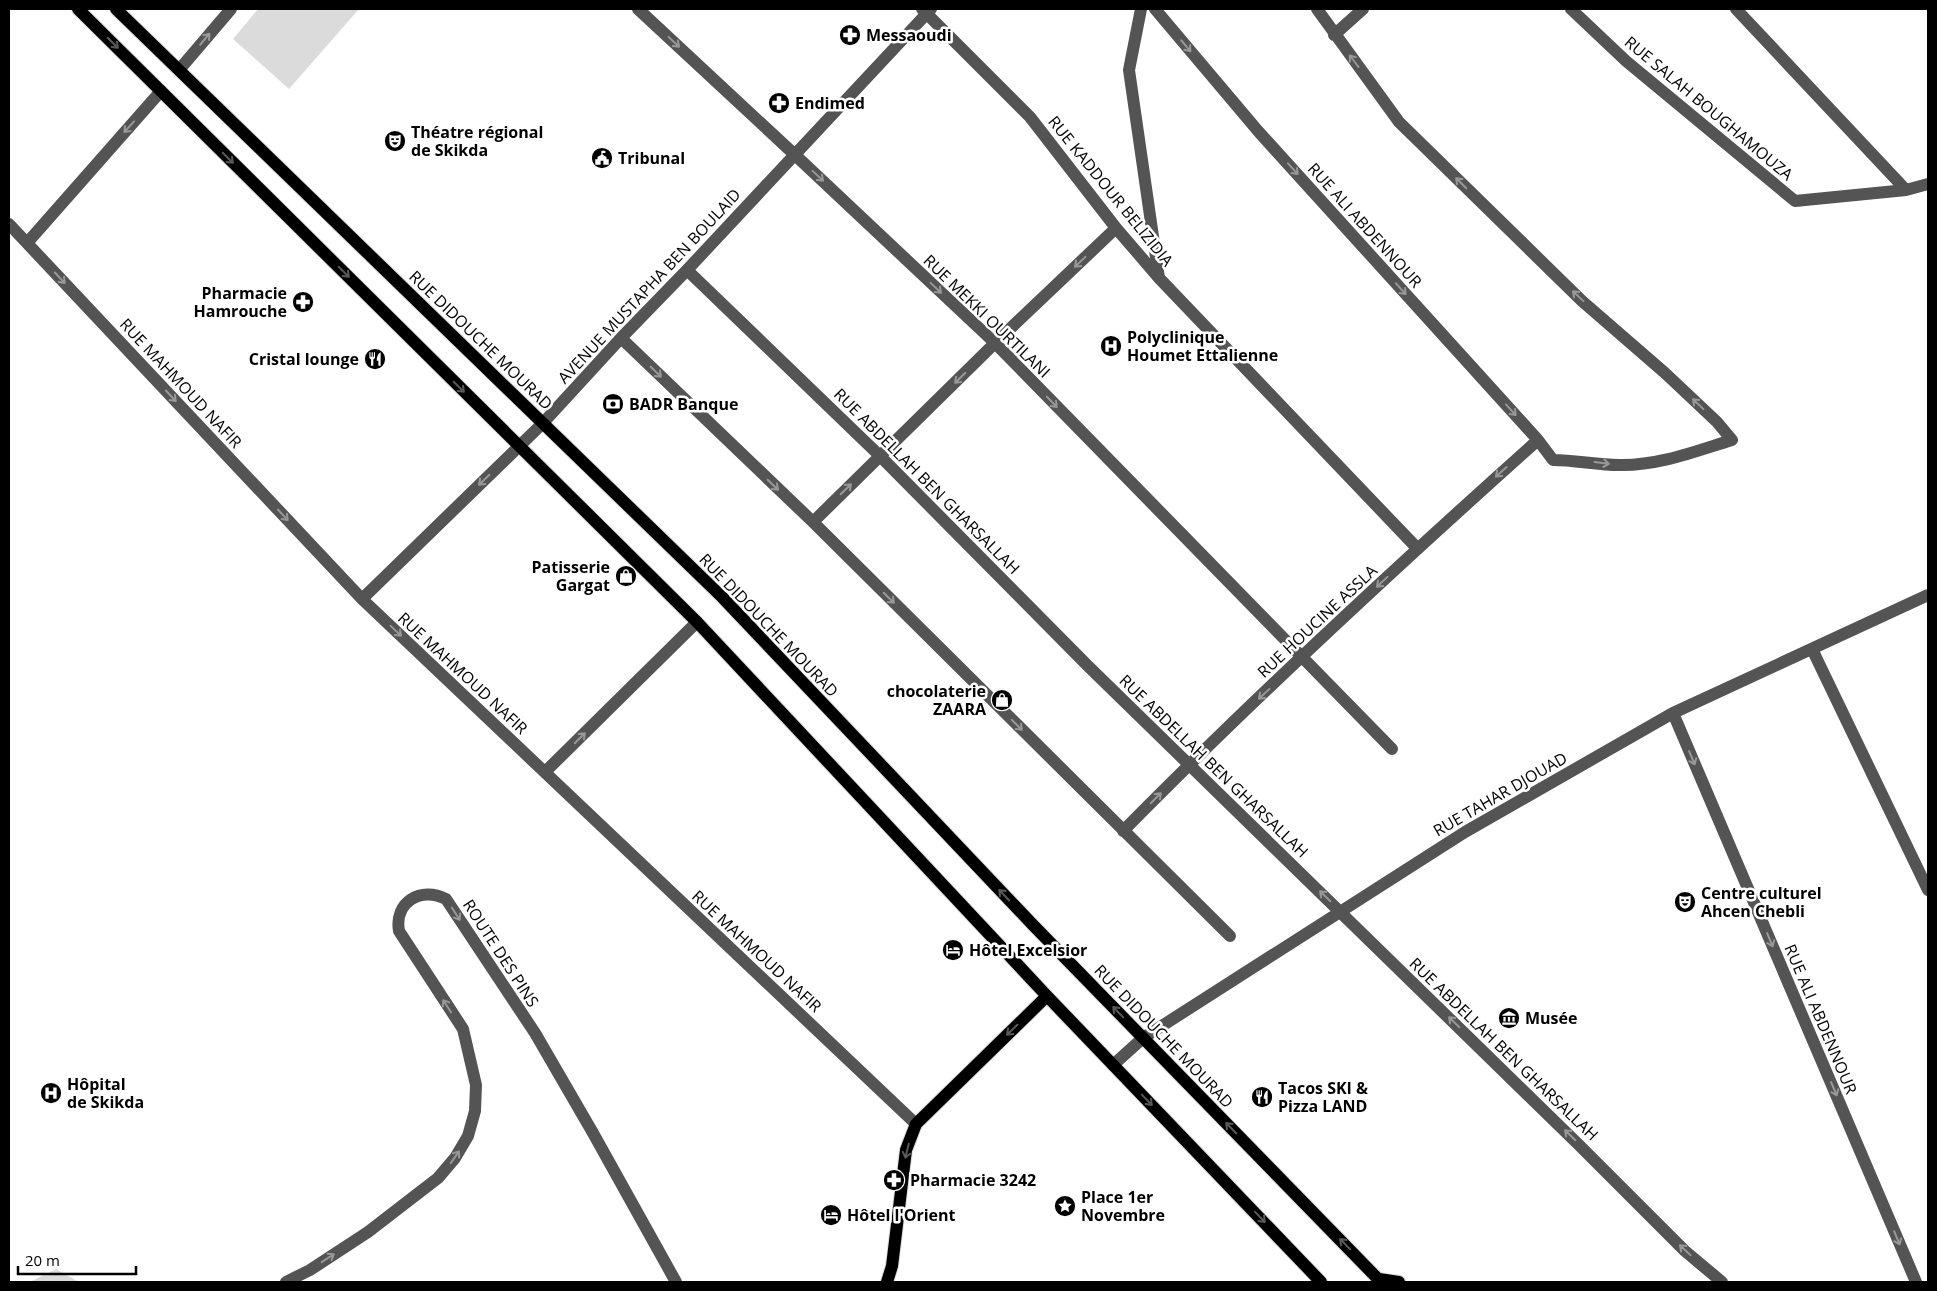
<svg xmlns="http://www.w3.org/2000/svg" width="1937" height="1291" font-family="'Open Sans',sans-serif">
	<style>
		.green { fill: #dbdbdb }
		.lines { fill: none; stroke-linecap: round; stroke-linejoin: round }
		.major-casing { stroke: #dbdbdb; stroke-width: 14 }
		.minor { stroke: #545454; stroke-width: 12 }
		.major { stroke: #000; stroke-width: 12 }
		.oneway { stroke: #989898 }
		.oneway2 { stroke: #595959 }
		.labels { text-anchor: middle; stroke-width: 5; stroke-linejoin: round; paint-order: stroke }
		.poi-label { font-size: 16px; font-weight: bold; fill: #000; stroke: #fff; text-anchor: start }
		.street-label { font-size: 16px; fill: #000; stroke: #fff }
	</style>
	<rect width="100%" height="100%" fill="#fff"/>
	<path class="green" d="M258 9H359L289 89 233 39Z
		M56 1269 79 1282H30Z"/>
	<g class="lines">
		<g class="major-casing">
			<path id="major" d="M78 9 697 622 1047 996 1321 1282
				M116 9 722 597 1033 925 1381 1282
				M1379 1279 1399 1282
				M887 1282 892 1266 906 1150 916 1124 1047 996"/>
		</g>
		<path class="minor" d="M638 9 794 154 995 343 1392 749
			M922 9 1030 117 1116 228 1159 278 1417 548
			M1141 9 1129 70 1159 278
			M1155 9 1258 131 1538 440 1553 460C1575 460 1597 465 1619 465 1658 466 1696 451 1732 440L1717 422 1665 373 1582 301 1399 122 1317 9
			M1571 9 1626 61 1795 201 1906 190 1928 184
			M1736 9 1906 190
			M1334 35 1363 9
			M179 70 231 9
			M9 224 362 599 916 1124
			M27 243 161 91
			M687 270 880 456 1088 666 1579 1145 1685 1251 1722 1282
			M621 338 813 522 1230 936
			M813 522 995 343 1116 228
			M362 599 543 423 621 338 687 270 931 9
			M1812 649 1928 890
			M1673 713 1916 1282
			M545 772 697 622
			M1123 831C1256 696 1396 567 1538 440
			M1113 1065 1143 1038 1465 832 1673 713 1928 595
			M286 1282 310 1270 368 1232 438 1178 455 1158 468 1136 475 1111 476 1085 463 1029 399 931C394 902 421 886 446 899L535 1033 593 1133 676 1282"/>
		<use href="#major" class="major"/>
	</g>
	<defs><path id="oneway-shaft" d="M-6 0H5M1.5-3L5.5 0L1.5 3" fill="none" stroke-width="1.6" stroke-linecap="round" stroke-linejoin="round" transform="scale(1.25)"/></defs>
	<g class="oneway">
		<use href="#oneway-shaft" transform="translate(205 39) rotate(-50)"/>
		<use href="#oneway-shaft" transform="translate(674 42) rotate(43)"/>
		<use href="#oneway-shaft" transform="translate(1186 46) rotate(50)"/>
		<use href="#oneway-shaft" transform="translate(1354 61) rotate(-127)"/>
		<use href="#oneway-shaft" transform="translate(129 127) rotate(132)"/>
		<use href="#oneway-shaft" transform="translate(1293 169) rotate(48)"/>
		<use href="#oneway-shaft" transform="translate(818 176) rotate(43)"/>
		<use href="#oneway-shaft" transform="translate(1461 183) rotate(-135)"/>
		<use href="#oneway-shaft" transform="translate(1080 262) rotate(137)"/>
		<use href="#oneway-shaft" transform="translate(60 278) rotate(47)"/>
		<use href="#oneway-shaft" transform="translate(936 288) rotate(43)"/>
		<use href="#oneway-shaft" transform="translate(1401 289) rotate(48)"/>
		<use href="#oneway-shaft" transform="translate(1578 296) rotate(-137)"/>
		<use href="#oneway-shaft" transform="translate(656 372) rotate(44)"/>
		<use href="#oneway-shaft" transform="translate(960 378) rotate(135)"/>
		<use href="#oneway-shaft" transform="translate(171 396) rotate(47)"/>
		<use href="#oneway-shaft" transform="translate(1052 402) rotate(46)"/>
		<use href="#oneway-shaft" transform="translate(1698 404) rotate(-137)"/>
		<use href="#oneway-shaft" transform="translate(1511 410) rotate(48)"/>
		<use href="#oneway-shaft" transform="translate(1602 463) rotate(7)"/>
		<use href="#oneway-shaft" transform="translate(1501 472) rotate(138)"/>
		<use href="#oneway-shaft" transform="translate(484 480) rotate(136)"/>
		<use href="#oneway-shaft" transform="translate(773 485) rotate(44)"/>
		<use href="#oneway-shaft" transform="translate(846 489) rotate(-44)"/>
		<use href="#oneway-shaft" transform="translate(283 515) rotate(47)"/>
		<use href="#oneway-shaft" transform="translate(1382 582) rotate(137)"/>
		<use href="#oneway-shaft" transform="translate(889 598) rotate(45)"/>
		<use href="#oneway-shaft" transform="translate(396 631) rotate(43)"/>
		<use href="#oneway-shaft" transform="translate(1264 694) rotate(137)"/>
		<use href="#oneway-shaft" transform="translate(1017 725) rotate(45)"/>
		<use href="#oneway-shaft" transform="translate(580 738) rotate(-45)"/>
		<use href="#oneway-shaft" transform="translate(1692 758) rotate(67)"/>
		<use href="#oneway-shaft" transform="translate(1156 798) rotate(-45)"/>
		<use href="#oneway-shaft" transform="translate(1325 896) rotate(-136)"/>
		<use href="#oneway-shaft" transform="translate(456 914) rotate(57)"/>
		<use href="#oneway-shaft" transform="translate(1770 940) rotate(67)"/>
		<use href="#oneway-shaft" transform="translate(447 1006) rotate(-123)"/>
		<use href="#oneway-shaft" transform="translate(1454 1022) rotate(-136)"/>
		<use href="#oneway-shaft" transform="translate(1834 1089) rotate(67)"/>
		<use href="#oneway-shaft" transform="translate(1570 1135) rotate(-136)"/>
		<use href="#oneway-shaft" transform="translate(455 1157) rotate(-55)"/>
		<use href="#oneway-shaft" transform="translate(1897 1238) rotate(67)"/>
		<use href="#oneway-shaft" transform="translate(1685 1250) rotate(-137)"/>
		<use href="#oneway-shaft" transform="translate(328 1258) rotate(-33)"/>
	</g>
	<g class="oneway2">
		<use href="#oneway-shaft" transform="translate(113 43) rotate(45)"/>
		<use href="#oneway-shaft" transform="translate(228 158) rotate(45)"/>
		<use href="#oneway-shaft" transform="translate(344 272) rotate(45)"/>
		<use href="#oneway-shaft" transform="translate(459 387) rotate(45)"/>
		<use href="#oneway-shaft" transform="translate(1004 895) rotate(-133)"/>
		<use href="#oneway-shaft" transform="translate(1118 1012) rotate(-134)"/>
		<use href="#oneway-shaft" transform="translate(1012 1030) rotate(136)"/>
		<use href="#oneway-shaft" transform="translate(1147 1100) rotate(46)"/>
		<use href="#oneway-shaft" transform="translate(1231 1128) rotate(-134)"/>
		<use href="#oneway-shaft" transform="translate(907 1151) rotate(104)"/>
		<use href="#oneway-shaft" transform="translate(1260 1217) rotate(46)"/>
		<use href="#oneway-shaft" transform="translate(1345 1244) rotate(-134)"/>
	</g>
	<defs>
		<g id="pharmacy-disc" transform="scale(1.125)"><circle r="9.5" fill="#000" stroke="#fff"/><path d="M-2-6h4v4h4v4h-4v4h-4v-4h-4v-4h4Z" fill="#fff"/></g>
		<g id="theatre-disc" transform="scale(1.125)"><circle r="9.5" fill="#000" stroke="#fff"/><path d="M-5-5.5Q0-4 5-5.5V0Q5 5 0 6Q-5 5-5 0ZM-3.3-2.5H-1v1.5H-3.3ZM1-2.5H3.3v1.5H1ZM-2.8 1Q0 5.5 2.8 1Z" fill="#fff"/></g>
		<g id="civic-disc" transform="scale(1.125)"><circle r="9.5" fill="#000" stroke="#fff"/><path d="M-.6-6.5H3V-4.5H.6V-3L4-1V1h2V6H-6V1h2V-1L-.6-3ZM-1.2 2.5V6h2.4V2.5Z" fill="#fff"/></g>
		<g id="hospital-disc" transform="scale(1.125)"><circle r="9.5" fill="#000" stroke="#fff"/><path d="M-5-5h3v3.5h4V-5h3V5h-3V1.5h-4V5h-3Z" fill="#fff"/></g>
		<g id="restaurant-disc" transform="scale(1.125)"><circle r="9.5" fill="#000" stroke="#fff"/><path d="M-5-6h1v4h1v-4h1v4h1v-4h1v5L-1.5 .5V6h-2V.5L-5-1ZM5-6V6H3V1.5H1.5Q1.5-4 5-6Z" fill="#fff"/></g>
		<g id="bank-disc" transform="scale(1.125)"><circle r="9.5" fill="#000" stroke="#fff"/><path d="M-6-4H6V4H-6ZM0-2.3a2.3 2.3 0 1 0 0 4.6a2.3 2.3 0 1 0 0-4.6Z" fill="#fff"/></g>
		<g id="shop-disc" transform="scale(1.125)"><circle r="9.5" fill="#000" stroke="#fff"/><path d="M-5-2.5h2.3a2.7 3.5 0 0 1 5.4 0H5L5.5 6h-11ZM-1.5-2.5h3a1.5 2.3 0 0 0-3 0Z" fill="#fff"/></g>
		<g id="hotel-disc" transform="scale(1.125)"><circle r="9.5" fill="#000" stroke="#fff"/><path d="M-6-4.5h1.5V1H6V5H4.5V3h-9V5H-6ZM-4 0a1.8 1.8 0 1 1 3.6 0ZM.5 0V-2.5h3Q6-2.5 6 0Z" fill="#fff"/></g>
		<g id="museum-disc" transform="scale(1.125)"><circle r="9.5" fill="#000" stroke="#fff"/><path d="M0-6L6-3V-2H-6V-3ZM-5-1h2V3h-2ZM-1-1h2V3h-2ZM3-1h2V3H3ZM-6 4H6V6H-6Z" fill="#fff"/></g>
		<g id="sight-disc" transform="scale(1.125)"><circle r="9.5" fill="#000" stroke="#fff"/><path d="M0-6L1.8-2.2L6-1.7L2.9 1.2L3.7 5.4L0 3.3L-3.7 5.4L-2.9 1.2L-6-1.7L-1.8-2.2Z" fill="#fff"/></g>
	</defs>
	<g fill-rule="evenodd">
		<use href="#pharmacy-disc" x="850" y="35"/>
		<use href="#pharmacy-disc" x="779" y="103"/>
		<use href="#theatre-disc" x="395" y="141"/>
		<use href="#civic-disc" x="602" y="158"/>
		<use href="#pharmacy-disc" x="303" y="302"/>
		<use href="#hospital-disc" x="1111" y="346"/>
		<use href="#restaurant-disc" x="375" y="359"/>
		<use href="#bank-disc" x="613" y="404"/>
		<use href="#shop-disc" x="626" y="576"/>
		<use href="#shop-disc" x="1002" y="700"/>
		<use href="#theatre-disc" x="1685" y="902"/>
		<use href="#hotel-disc" x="953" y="950"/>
		<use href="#museum-disc" x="1509" y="1018"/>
		<use href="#hospital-disc" x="51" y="1093"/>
		<use href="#restaurant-disc" x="1262" y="1097"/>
		<use href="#pharmacy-disc" x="894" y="1180"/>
		<use href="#sight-disc" x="1065" y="1206"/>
		<use href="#hotel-disc" x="831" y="1215"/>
	</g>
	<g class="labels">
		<g class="poi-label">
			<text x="866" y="41">Messaoudi</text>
			<text x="795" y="109">Endimed</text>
			<text x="411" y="138">Théatre régional<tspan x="411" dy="18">de Skikda</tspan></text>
			<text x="618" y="164">Tribunal</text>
			<text x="287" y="299" text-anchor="end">Pharmacie<tspan x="287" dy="18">Hamrouche</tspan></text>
			<text x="1127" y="343">Polyclinique<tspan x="1127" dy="18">Houmet Ettalienne</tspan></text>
			<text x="359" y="365" text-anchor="end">Cristal lounge</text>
			<text x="629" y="410">BADR Banque</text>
			<text x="610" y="573" text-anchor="end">Patisserie<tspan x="610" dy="18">Gargat</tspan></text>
			<text x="986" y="697" text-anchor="end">chocolaterie<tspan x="986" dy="18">ZAARA</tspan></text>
			<text x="1701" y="899">Centre culturel<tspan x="1701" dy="18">Ahcen Chebli</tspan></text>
			<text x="969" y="956">Hôtel Excelsior</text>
			<text x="1525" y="1024">Musée</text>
			<text x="67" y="1090">Hôpital<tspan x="67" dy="18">de Skikda</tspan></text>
			<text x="1278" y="1094">Tacos SKI &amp;<tspan x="1278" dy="18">Pizza LAND</tspan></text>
			<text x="910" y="1186">Pharmacie 3242</text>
			<text x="1081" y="1203">Place 1er<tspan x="1081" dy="18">Novembre</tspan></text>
			<text x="847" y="1221">Hôtel l'Orient</text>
		</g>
		<g class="street-label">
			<text transform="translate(1709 108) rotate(40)" y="6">RUE SALAH BOUGHAMOUZA</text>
			<text transform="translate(1111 191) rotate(51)" y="6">RUE KADDOUR BELIZIDIA</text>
			<text transform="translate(1365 225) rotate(48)" y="6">RUE ALI ABDENNOUR</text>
			<text transform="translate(649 286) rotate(-47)" y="6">AVENUE MUSTAPHA BEN BOULAID</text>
			<text transform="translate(987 316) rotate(44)" y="6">RUE MEKKI OURTILANI</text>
			<text transform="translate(481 340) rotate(44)" y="6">RUE DIDOUCHE MOURAD</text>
			<text transform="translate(181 383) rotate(47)" y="6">RUE MAHMOUD NAFIR</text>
			<text transform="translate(927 481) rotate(45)" y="6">RUE ABDELLAH BEN GHARSALLAH</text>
			<text transform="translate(1317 621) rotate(-43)" y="6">RUE HOUCINE ASSLA</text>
			<text transform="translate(769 625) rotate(46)" y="6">RUE DIDOUCHE MOURAD</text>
			<text transform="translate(463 673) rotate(43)" y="6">RUE MAHMOUD NAFIR</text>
			<text transform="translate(1214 766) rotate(44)" y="6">RUE ABDELLAH BEN GHARSALLAH</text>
			<text transform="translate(1500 794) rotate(-30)" y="6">RUE TAHAR DJOUAD</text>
			<text transform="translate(757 951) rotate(43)" y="6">RUE MAHMOUD NAFIR</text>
			<text transform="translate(501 953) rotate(57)" y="6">ROUTE DES PINS</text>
			<text transform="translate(1821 1019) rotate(67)" y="6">RUE ALI ABDENNOUR</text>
			<text transform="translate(1164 1036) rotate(46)" y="6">RUE DIDOUCHE MOURAD</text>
			<text transform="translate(1504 1049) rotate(44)" y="6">RUE ABDELLAH BEN GHARSALLAH</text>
		</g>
	</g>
	<rect width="1937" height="1291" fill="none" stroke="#000000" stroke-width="20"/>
	<path d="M18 1266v8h118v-8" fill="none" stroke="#000000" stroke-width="2.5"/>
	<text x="25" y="1266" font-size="15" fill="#000000" stroke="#ffffff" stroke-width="4" paint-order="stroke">20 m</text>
</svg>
